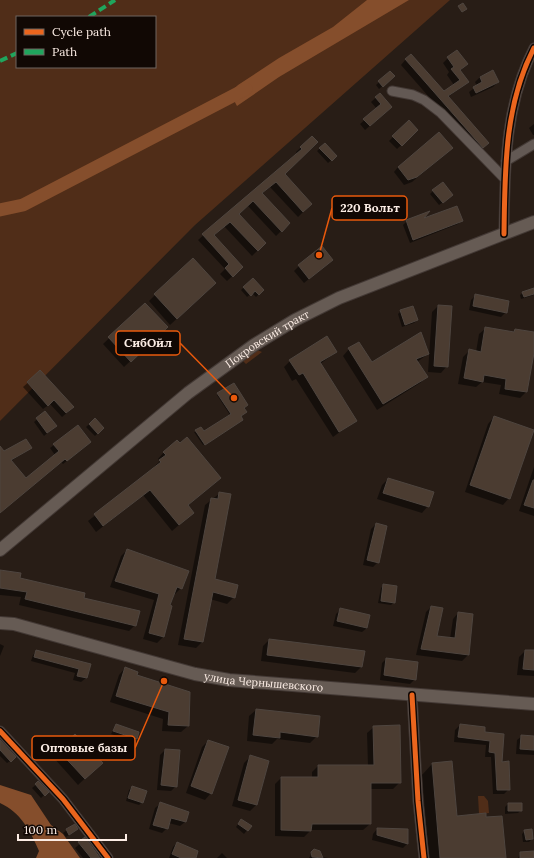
<svg xmlns="http://www.w3.org/2000/svg" width="534" height="858" font-family="Lora,serif">
	<style>
		.green { fill: #502d18; fill-rule: evenodd }
		.water { fill: #854e2c }
		.shadow { fill: #0007 }
		.lines { fill: none; stroke-linecap: round; stroke-linejoin: round }
		.river { stroke: #854e2c; stroke-width: 13 }
		.building { fill: #4b3c31; stroke: #4e453f }
		.minor-casing { stroke: #433935; stroke-width: 11 }
		.major-casing { stroke: #433935; stroke-width: 14 }
		.minor { stroke: #635954; stroke-width: 9 }
		.major { stroke: #665b54; stroke-width: 12 }
		.quiet { stroke: #20a55d; stroke-width: 4; stroke-dasharray: 8 4; stroke-linecap: butt }
		.cycleway-casing { stroke: #110804; stroke-width: 8 }
		.cycleway { stroke: #eb651d; stroke-width: 5 }
		.labels { text-anchor: middle; stroke-width: 4; stroke-linejoin: round; paint-order: stroke }
		.street-label { font-size: 11px; fill: #fcede5; stroke: #110804 }
		.leader { fill: none; stroke: #e8590c; stroke-width: 1.5 }
		.callout-dot { fill: #e8590c; stroke: #110804; stroke-width: 1.5 }
		.callout { fill: #110804; stroke: #e8590c; stroke-width: 1.5 }
		.callout-label { font-size: 12px; text-anchor: middle; font-weight: bold; fill: #fcede5 }
	</style>
	<rect width="100%" height="100%" fill="#281d16"/>
	<path class="green" d="M0 0H450L195 225 0 421ZM17 17H155V67H17Z
		M257 350 262 352 246 364 243 361Z
		M478 796H484L488 801 489 813 479 814Z"/>
	<path class="water" d="M367 0H409L279 77 237 106 230 93 238 85 279 58 333 27Z
		M0 785 31 795 51 825 63 834 80 858H36L39 851C30 830 21 813 0 803Z"/>
	<path class="shadow" d="M448 58 467 64 460 71 468 82 448 97 487 143 477 152 401 65 406 59 443 92 454 85 447 75 449 72 443 63Z
		M493 71 498 82 493 87 471 97 469 92 477 86 475 82 480 77Z
		M390 72 391 79 379 89 376 85Z
		M380 94 387 111 365 130 360 124 377 109 371 102Z
		M409 121 417 130 397 149 389 141Z
		M534 124V135H533L529 128Z
		M312 137 283 174 311 204 298 217 270 187 261 194 289 223 276 236 248 206 238 214 265 243 252 256 224 226 213 236 237 272 227 281 220 274 225 269 198 240 297 154 296 152Z
		M325 144 336 156 328 163 317 151Z
		M452 148 412 182 404 185 394 172 398 167Z
		M433 191 449 198 439 205 430 194Z
		M420 220H462L458 224 410 243 403 225 407 221Z
		M327 264 304 283 294 271 299 266Z
		M253 279 263 290 256 297 252 293 247 297 241 290Z
		M209 289 170 325 149 301 155 295Z
		M534 289V295L521 299 520 295 523 293Z
		M476 295 506 312 501 317 469 310 471 300Z
		M145 304 160 333 124 367 103 344Z
		M438 306 447 366 441 373 428 372 432 312Z
		M401 311 417 320 414 323 402 327 398 314Z
		M486 328 513 332 515 330 534 333V347L526 392 520 398 499 394 501 385 482 382 476 387 458 384 463 357 469 351 476 352 479 334Z
		M349 349 372 364 428 354 417 362 426 377 420 383 377 410 343 356Z
		M336 352 320 364 356 420 333 437 296 379 292 381 284 367 290 361Z
		M40 372 69 411 62 417 50 404 43 409 23 387Z
		M218 394 243 408 239 416 241 421 203 445 194 432 203 433 230 415 217 395Z
		M45 412 55 426 44 436 34 422Z
		M494 417 509 498 503 505 465 492 488 424Z
		M95 419 103 428 95 436 86 427Z
		M54 445 86 446 63 464 61 462 0 512V448L4 452 31 448 11 461 26 479 55 455 50 448Z
		M164 452 220 478 187 506 193 513 172 531 143 495 96 532 88 521 155 468 154 467 160 461 158 459Z
		M534 467V516L519 511Z
		M388 479 428 506 422 513 377 499 382 485Z
		M220 493 214 580 234 597 227 604 210 599 202 642 196 648 178 645 205 505Z
		M376 524 378 562 373 567 363 565 371 529Z
		M127 550 181 588 175 594H173L169 606H171L163 637 157 643 143 639 154 600 110 587 121 556Z
		M0 571 19 579 135 625 129 631 19 605 21 597 0 595Z
		M384 585 394 602 391 605 378 603 381 588Z
		M431 607 436 637 450 639 453 619 458 613 472 615 468 655 462 661 416 655 426 612Z
		M341 609 367 628 362 632 333 626 336 614Z
		M269 640 363 652 361 667 355 673 261 661 263 646Z
		M0 644 4 646 0 656Z
		M37 651 89 664 86 678 81 682 73 680 75 673 31 661 33 655Z
		M525 651H534V676L517 675 519 657Z
		M386 659 415 679 410 684 380 680 382 663Z
		M125 668 136 676 188 726 181 732 162 731 163 719 110 702 119 675Z
		M256 710 319 717 317 736 310 743 277 739 272 744 247 741 249 716Z
		M460 725 484 733 503 735 501 763 509 789 504 794H493L491 757H485L486 745 454 742 455 730Z
		M116 726 137 738 134 741 111 734Z
		M374 727 400 782 393 789H370V824L363 830H311L304 837 275 836V784L281 778H312V772L318 766H368L367 733Z
		M522 736 534 737V755L516 754 517 740Z
		M0 741 12 760 7 763 0 756Z
		M208 741 211 793 205 800 186 793 202 747Z
		M165 750 176 786 171 791 157 790 160 755Z
		M59 751 101 763 78 785 53 757Z
		M250 757 268 761 256 805 250 811 232 806 244 763Z
		M432 764 456 817 485 818 505 858H429L422 775Z
		M38 783 47 792 41 798 32 788Z
		M132 787 142 802 139 805 126 801 129 790Z
		M160 804 188 812 185 822 180 826 169 823 167 828 162 833 149 829 155 808Z
		M508 804 521 810 518 813 505 814V807Z
		M239 823 250 827 244 834 236 827Z
		M74 825 77 829 66 837 63 833Z
		M377 829 407 830V844L403 848 372 840 373 834Z
		M525 831 532 839 529 842H523L522 834Z
		M85 839 99 858H83L75 848Z
		M177 843 194 858H169L173 847Z
		M313 851 322 857 328 858H309Z
		M222 853 227 858H217Z
		M521 853 533 858H518Z"/>
	<g class="lines">
		<path class="river" d="M0 210 23 205 246 89"/>
	</g>
	<path class="building" d="M463 3 467 9 462 12 458 6Z
		M457 50 468 64 460 70 469 82 448 96 489 143 483 148 405 59 411 54 444 91 460 80 451 69 454 67 447 57Z
		M493 70 499 82 476 93 473 87 482 82 480 77Z
		M390 71 395 76 383 87 378 81Z
		M380 93 392 107 370 126 363 119 381 104 375 97Z
		M409 120 418 130 402 146 392 136Z
		M439 132 453 148 417 177 408 180 398 167Z
		M312 136 318 142 285 174 312 204 303 212 276 182 262 193 290 223 282 232 253 201 239 214 266 243 258 251 230 222 214 235 243 267 233 277 225 268 229 264 202 234 302 149 300 147Z
		M325 143 337 156 332 161 319 148Z
		M443 182 453 195 443 203 432 190Z
		M457 206 463 221 413 240 406 220 430 211 424 218Z
		M322 246 333 260 309 279 298 265Z
		M193 258 216 283 177 319 154 294Z
		M253 278 264 290 259 295 255 291 251 296 243 287Z
		M534 288V294L524 297 522 292Z
		M475 294 509 301 507 313 473 306Z
		M145 303 168 327 131 362 108 337Z
		M438 305 452 306 448 367 434 366Z
		M413 306 418 320 405 325 400 310Z
		M485 327 514 332 515 329 534 332V353L527 392 505 389 506 379 484 375 483 382 464 378 469 349 481 352Z
		M421 332 429 354 416 359 428 377 383 404 348 348 359 342 372 362Z
		M327 336 337 352 320 362 357 421 339 432 303 373 299 375 289 360Z
		M40 370 74 407 66 413 54 400 48 406 27 382Z
		M234 383 248 405 244 408 247 412 241 416 243 420 205 445 195 430 201 427 204 431 231 414 217 393Z
		M45 411 57 426 47 433 36 418Z
		M494 416 534 430 510 499 470 485Z
		M95 418 104 428 98 434 89 424Z
		M78 425 91 442 67 461 65 459 0 513V446L4 451 26 439 32 448 11 460 26 478 59 451 53 444Z
		M187 437 221 478 188 505 194 513 179 525 150 490 103 526 94 514 161 462 159 460 166 455 163 452 177 440 180 443Z
		M388 478 434 492 429 507 383 493Z
		M533 480H534V508L524 505Z
		M219 492 231 494 215 579 238 585 235 598 213 592 203 642 184 639 211 498 218 499Z
		M376 523 387 526 379 563 367 560Z
		M127 549 189 571 182 589 177 587 170 605 172 606 164 637 149 633 159 594 115 581Z
		M0 570 21 573 20 578 85 593 84 598 140 611 136 626 25 599 27 592 0 588Z
		M383 584 397 586 395 603 381 601Z
		M431 606 443 608 437 636 455 638 458 612 473 614 469 655 421 649Z
		M340 608 370 615 367 628 337 621Z
		M269 639 365 651 362 667 267 655Z
		M36 650 91 664 87 678 77 676 79 669 34 657Z
		M525 650H534V670L523 669Z
		M386 658 418 662 416 680 384 675Z
		M125 667 138 672 137 675 190 692 189 726 168 725 169 712 116 696Z
		M256 709 320 716 318 737 280 732V738L253 735Z
		M116 724 139 732 137 739 113 731Z
		M460 724 485 727V732L504 734 502 762 509 761 510 790H497L495 753 489 752 490 741 458 737Z
		M400 725 401 783H371V824H312L311 831 281 830V777H318V765H374L373 726Z
		M75 734 103 763 85 779 58 750Z
		M521 735 534 736V750L520 749Z
		M0 740 16 757 11 762 0 750Z
		M208 740 229 747 212 794 191 786Z
		M165 749 180 750 177 787 161 785Z
		M250 755 269 761 257 805 238 800Z
		M452 761 457 816 486 813V817L502 816 506 858H440L432 763Z
		M38 781 49 792 45 796 35 784Z
		M132 786 147 791 143 803 128 798Z
		M160 802 189 812 186 822 171 818 168 829 153 825Z
		M508 803H522V811H508Z
		M241 819 252 826 248 831 238 824Z
		M75 824 78 829 69 835 66 829Z
		M377 828 408 829V844L377 835Z
		M532 829 533 839 526 840 524 830Z
		M85 837 100 858H91L78 842Z
		M177 842 198 851 196 858H181L172 854Z
		M314 849 320 851 323 858 312 857 311 852Z
		M534 851V858H520V852Z"/>
	<g class="lines">
		<g class="minor-casing">
			<path id="minor" d="M392 91 413 95 424 100 441 113 505 179
				M506 161 534 144
				M504 234C505 170 504 106 534 48
				M412 695 418 801 424 858
				M0 731 63 799 108 858"/>
		</g>
		<g class="major-casing">
			<g id="major">
				<path id="s1" d="M0 550 188 393 254 345 295 320 339 298 534 222"/>
				<path id="s2" d="M0 623 14 624 195 674 229 680 534 704"/>
			</g>
		</g>
		<use href="#minor" class="minor"/>
		<use href="#major" class="major"/>
		<path class="quiet" d="M89 17 115 0
			M0 61 17 53"/>
		<g class="cycleway-casing">
			<path id="cycleway" d="M504 234C505 170 504 106 534 48
				M412 695 418 801 424 858
				M0 731 63 799 108 858"/>
		</g>
		<use href="#cycleway" class="cycleway"/>
	</g>
	<g class="labels">
		<g class="street-label">
			<text dy="4" stroke="none"><textPath href="#s1" startOffset="341">Покровский тракт</textPath></text>
			<text dy="4" stroke="none"><textPath href="#s2" startOffset="271">улица Чернышевского</textPath></text>
		</g>
	</g>
	<path class="leader" d="M319 255L332 208M234 398L180 343M164 681L135 748"/>
	<g class="callout-dot">
		<circle cx="319" cy="255" r="4"/>
		<circle cx="234" cy="398" r="4"/>
		<circle cx="164" cy="681" r="4"/>
	</g>
	<g class="callout">
		<rect x="332" y="196" width="75" height="24" rx="4"/>
		<rect x="116" y="331" width="64" height="24" rx="4"/>
		<rect x="32" y="736" width="103" height="24" rx="4"/>
	</g>
	<g class="callout-label">
		<text x="370" y="212">220 Вольт</text>
		<text x="148" y="347">СибОйл</text>
		<text x="84" y="752">Оптовые базы</text>
	</g>
	<rect x="16" y="16" width="140" height="52" fill="#110804" stroke="#6f645e"/>
	<rect x="24" y="29" width="20" height="6" fill="#eb651d" stroke="#6f645e"/>
	<text x="52" y="36" font-size="12" fill="#fcede5">Cycle path</text>
	<rect x="24" y="49" width="20" height="6" fill="#20a55d" stroke="#6f645e"/>
	<text x="52" y="56" font-size="12" fill="#fcede5">Path</text>
	<path d="M18 834v6h108v-6" fill="none" stroke="#fcede5" stroke-width="2"/>
	<text x="24" y="834" font-size="12" fill="#fcede5" stroke="#110804" stroke-width="3" paint-order="stroke">100 m</text>
</svg>
